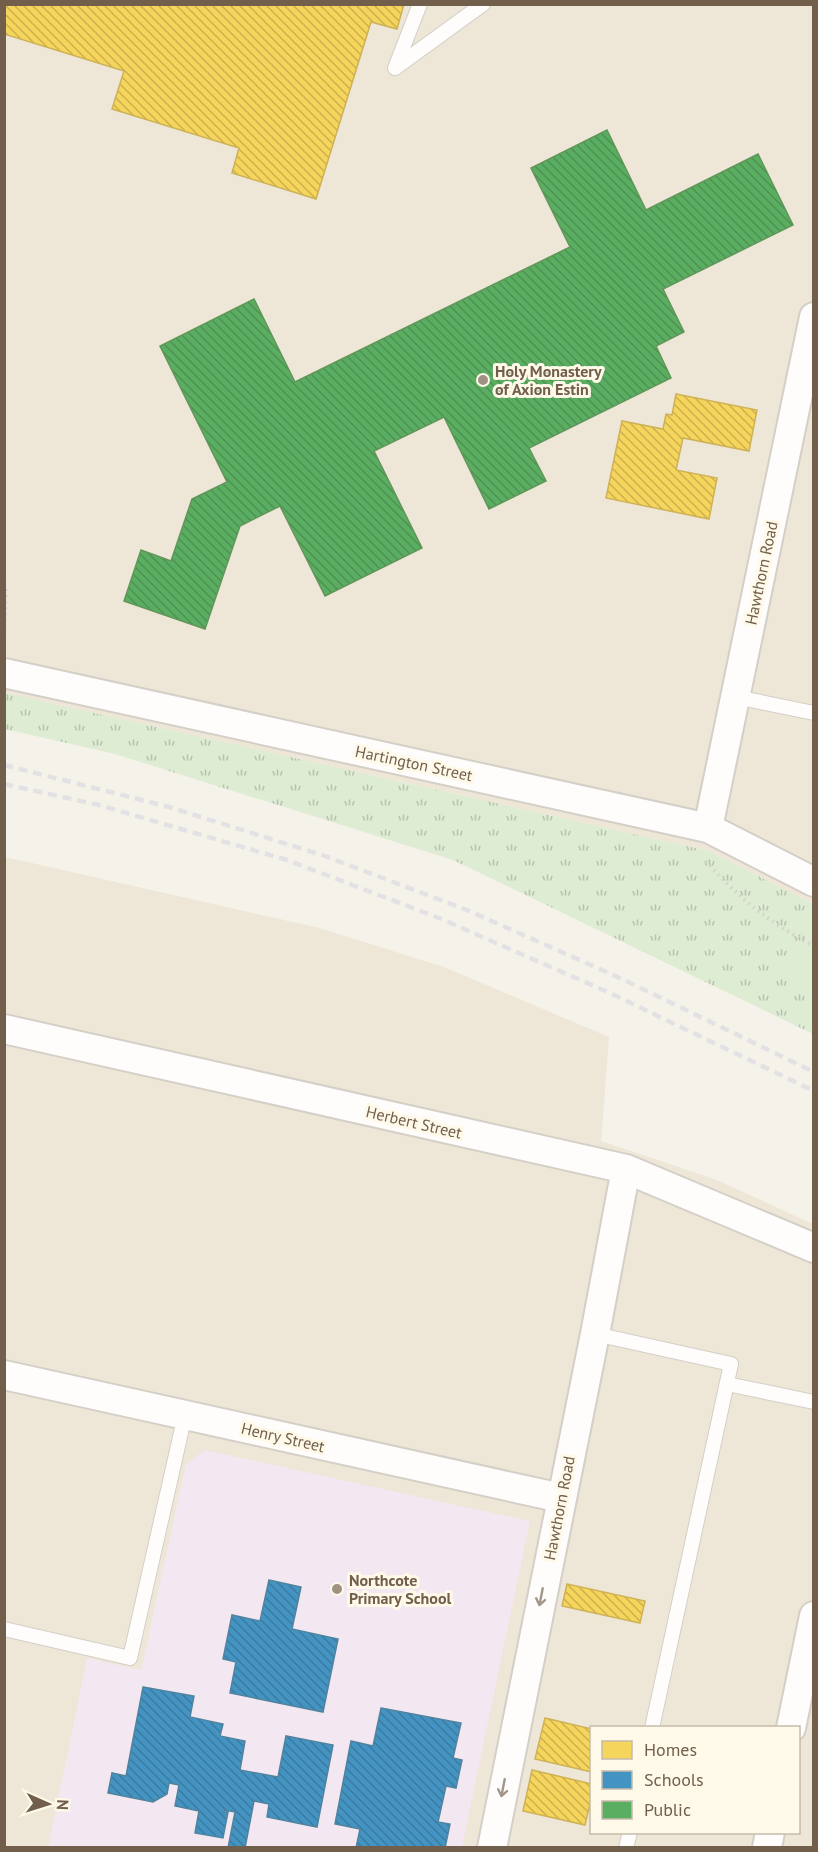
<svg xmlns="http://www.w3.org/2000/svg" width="818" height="1852" font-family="'PT Sans',sans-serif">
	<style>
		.residential { fill: #eee6d6; fill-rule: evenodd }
		.education { fill: #f3e8f1 }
		.grass { fill: url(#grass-tufts) }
		.garden { fill: #deecd4 }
		.homes { fill: url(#homes-back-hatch); stroke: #ceb257; stroke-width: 1.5 }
		.schools { fill: url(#schools-back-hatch); stroke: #51839f; stroke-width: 1.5 }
		.public { fill: url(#public-back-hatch); stroke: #61965a; stroke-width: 1.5 }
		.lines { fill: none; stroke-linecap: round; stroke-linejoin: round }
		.service-casing { stroke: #d4cfc7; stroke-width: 16 }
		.minor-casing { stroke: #d4cfc7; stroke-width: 32 }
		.path { stroke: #d6d0ca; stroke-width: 4; stroke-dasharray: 1.5 4.5; stroke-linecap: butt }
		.service { stroke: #fefdfc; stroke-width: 14 }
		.minor { stroke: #fefdfc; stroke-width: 28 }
		.rail { stroke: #e4e1e4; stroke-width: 4.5; stroke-dasharray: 9 6; stroke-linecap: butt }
		.oneway { stroke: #a29689 }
		.poi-dot { fill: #9f9282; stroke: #fef9e9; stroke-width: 2 }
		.labels { text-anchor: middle; stroke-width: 6; stroke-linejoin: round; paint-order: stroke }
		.poi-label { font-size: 16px; font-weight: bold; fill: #715f4b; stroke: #fef9e9; text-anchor: start }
		.street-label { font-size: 16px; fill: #715f4b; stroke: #fef9e9 }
	</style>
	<defs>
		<pattern id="grass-tufts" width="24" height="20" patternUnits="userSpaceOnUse" patternTransform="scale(1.5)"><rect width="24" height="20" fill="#deecd4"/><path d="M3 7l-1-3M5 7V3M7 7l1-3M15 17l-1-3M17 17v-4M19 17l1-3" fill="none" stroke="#b8c2ae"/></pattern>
		<pattern id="homes-back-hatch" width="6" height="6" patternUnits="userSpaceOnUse" patternTransform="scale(1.5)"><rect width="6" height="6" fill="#f6d55c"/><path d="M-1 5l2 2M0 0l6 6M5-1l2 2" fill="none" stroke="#ccb04e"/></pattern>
		<pattern id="schools-back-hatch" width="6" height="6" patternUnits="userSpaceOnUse" patternTransform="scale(1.5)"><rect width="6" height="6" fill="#4393c3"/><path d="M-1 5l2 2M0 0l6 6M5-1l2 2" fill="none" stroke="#3c7ba0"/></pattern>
		<pattern id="public-back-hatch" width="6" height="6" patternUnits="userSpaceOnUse" patternTransform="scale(1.5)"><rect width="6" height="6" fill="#5aae61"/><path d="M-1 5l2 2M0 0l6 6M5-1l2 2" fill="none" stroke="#4f9152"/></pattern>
	</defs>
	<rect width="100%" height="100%" fill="#f5f2e9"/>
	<path class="residential" d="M5 5H813V904L709 851 5 693Z
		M5 857 319 928 444 967 609 1037 601 1141 717 1180 813 1224V1847L5 1848ZM592 1728H798V1832H592Z"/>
	<path class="education" d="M205 1450 530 1521 462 1847 48 1848 87 1658 141 1670 186 1464Z"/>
	<path class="grass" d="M5 693 709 851 813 904V1034L453 860 115 754 5 729Z"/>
	<path class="garden" d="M790 946 813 958V983L810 991 776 975Z"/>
	<path class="homes" d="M4 4H404L397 29 371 22 316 199 232 173 239 148 112 109 124 71 4 34Z
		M676 394 757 410 749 451 683 438 676 470 717 478 709 519 606 498 622 421 663 429 666 414 672 415Z
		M567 1584 645 1601 640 1623 562 1606Z
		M545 1718 592 1729V1772L535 1759Z
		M532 1770 592 1784V1795L585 1825 523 1811Z"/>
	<path class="schools" d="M269 1580 301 1587 292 1629 338 1639 323 1712 230 1693 236 1662 223 1659 232 1615 260 1621Z
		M143 1687 194 1696 190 1717 223 1724 220 1736 245 1741 240 1770 278 1777 286 1736 333 1745 317 1827 267 1817 269 1804 254 1801 245 1848H228L235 1812 225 1810 224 1812H228L223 1838 195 1833 199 1811 175 1806 179 1785 169 1783 167 1794 153 1802 108 1793 112 1773 126 1776Z
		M381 1708 461 1723 453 1758 462 1760 456 1788 446 1786 438 1822 450 1824 445 1848H356L360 1829 335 1824 351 1741 373 1746Z"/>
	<path class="public" d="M607 130 646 210 758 154 793 225 663 289 684 332 656 346 671 378 529 448 546 481 489 509 444 417 374 451 422 548 325 596 280 506 240 526 205 629 124 601 141 550 171 561 192 499 227 482 160 346 254 299 295 382 570 247 531 168Z"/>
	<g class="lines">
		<g class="service-casing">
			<path id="service" d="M395 68 483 4
				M395 68 420 4
				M736 697 814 713
				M595 1334 731 1364 652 1728
				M727 1384 814 1402
				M4 1629 130 1658 185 1415
				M626 1848 630 1832"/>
		</g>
		<g class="minor-casing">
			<path id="minor" d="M4 673 708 828 814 882
				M708 828 814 317
				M4 1029 626 1169 814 1248
				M4 1375 561 1498
				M791 1728 814 1616
				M492 1848 595 1334 626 1169
				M767 1848 770 1832"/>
		</g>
		<path class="path" d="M4 584 6 588 4 637
			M706 861C738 898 770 923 814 946"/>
		<use href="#service" class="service"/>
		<use href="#minor" class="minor"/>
		<path class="rail" d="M4 765 169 807 322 855 467 910 620 978 814 1072
			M4 784 99 805 287 860 439 918 610 993 814 1091"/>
	</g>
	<defs><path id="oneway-shaft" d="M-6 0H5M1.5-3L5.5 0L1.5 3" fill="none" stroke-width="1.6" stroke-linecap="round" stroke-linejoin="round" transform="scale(1.5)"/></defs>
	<g class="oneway">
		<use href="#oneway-shaft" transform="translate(541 1597) rotate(101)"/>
		<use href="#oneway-shaft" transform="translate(503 1788) rotate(101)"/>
	</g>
	<g class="poi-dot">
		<circle cx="483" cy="380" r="6"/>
		<circle cx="337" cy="1589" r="6"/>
	</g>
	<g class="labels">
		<g class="poi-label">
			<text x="495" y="377">Holy Monastery<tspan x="495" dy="18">of Axion Estin</tspan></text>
			<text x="349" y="1586">Northcote<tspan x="349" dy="18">Primary School</tspan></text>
		</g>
		<g class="street-label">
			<text transform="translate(761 573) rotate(-78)" y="6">Hawthorn Road</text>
			<text transform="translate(414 763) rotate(12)" y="6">Hartington Street</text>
			<text transform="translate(414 1122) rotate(13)" y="6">Herbert Street</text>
			<text transform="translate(283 1437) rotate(13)" y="6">Henry Street</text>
			<text transform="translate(559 1508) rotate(-79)" y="6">Hawthorn Road</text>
		</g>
	</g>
	<rect width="818" height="1852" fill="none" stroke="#715f4b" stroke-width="12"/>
	<rect x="590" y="1726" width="210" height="108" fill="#fef9e9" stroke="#c6bbaa" stroke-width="1.5"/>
	<rect x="602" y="1741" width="30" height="18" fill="#f6d55c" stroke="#c6bbaa" stroke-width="1.5"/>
	<text x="644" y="1756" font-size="18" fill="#715f4b">Homes</text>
	<rect x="602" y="1771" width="30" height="18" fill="#4393c3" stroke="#c6bbaa" stroke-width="1.5"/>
	<text x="644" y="1786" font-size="18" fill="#715f4b">Schools</text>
	<rect x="602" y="1801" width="30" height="18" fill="#5aae61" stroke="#c6bbaa" stroke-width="1.5"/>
	<text x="644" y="1816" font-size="18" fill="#715f4b">Public</text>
	<g transform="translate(48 1804) rotate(93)" stroke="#fef9e9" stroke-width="4.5" paint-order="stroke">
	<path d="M0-4.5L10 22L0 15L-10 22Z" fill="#715f4b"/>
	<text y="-9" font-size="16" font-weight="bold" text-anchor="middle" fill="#715f4b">N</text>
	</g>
</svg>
